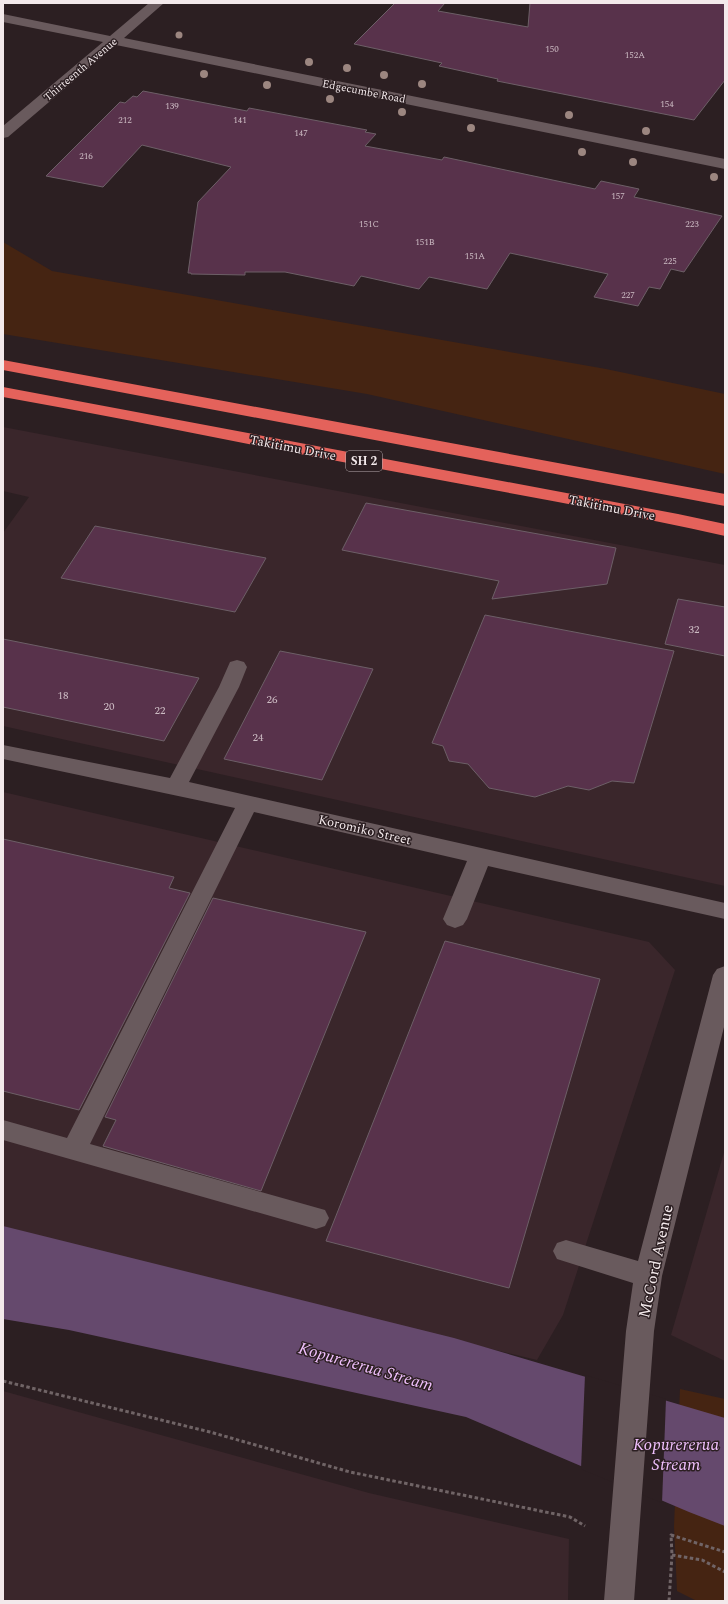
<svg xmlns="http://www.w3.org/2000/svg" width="728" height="1604" font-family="Spectral,serif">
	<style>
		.built { fill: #3a262b }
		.green { fill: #452412 }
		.water { fill: #65496d }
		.pier { fill: #2c1f22 }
		.building { fill: #58324b; stroke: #6d5f67 }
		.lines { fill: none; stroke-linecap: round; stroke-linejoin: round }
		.path { stroke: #706466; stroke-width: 3; stroke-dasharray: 3.5 2.5; stroke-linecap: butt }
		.minor { fill: #695a5d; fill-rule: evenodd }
		.highway { fill: #e4625b; fill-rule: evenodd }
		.tree { fill: #9c8680 }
		.labels { text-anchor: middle; stroke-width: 3; stroke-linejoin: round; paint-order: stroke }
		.far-number-label { font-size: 9px; fill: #ccbbc3 }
		.far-street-label { font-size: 11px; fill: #f3e9eb; stroke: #2c1f22 }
		.number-label { font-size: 11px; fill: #ccbbc3 }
		.shield { fill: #2c1f22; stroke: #b7acaf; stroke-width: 1 }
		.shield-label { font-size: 12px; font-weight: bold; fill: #f3e9eb }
		.street-label { font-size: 13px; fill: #f3e9eb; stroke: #2c1f22 }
		.near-street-label { font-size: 16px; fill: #f3e9eb; stroke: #2c1f22 }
		.near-water-label { font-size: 17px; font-style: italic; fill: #f0c0fd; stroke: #2c1f22 }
	</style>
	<rect width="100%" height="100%" fill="#2c1f22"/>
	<path class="built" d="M3 427 725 565V886L3 726V533L29 497 3 491Z
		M3 792 649 942 675 970 563 1315 537 1360 3 1232Z
		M725 1149V1361L671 1335Z
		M3 1391 369 1493 569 1539 568 1601H3Z"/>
	<path class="green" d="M3 242 52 271 606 369 725 394V474L367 394 3 334Z
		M680 1389 725 1399V1601H697L677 1591 674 1526Z"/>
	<path class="water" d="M3 1226 454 1338 725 1418V1526L689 1512 466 1417 69 1330 3 1319Z"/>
	<path class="pier" d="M585 1375 666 1399 662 1503 581 1469Z"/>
	<path class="building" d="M395 3H445L438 11 528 27 530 3H725V80L694 120 497 81 498 79 439 66 442 63 354 44Z
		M143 91 247 111 249 108 367 130 365 132 376 134 365 146 442 160 444 157 595 189 601 181 639 189 634 197 722 216 684 272 671 269 660 289 649 287 638 306 594 297 608 274 510 253 487 289 429 277 419 289 361 276 354 286 285 272H245V275L191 274V273H188L198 202 231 167 142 145 103 187 46 176 120 102 125 103 133 96 137 97Z
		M366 503 616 548 607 584 492 599 499 581 342 550Z
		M95 526 266 558 235 612 61 578Z
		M678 599 725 607V656L665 644Z
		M485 615 674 651 634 783 612 781 589 790 568 786 535 797 489 788 468 764 449 761 443 746 432 743Z
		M3 639 199 678 164 741 3 707Z
		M280 651 373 669 322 780 224 759Z
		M3 839 174 877 169 888 190 893 79 1110 3 1091Z
		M213 898 366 932 261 1191 103 1146 116 1120 105 1117Z
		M445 941 600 979 509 1288 326 1241Z"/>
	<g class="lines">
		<path class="path" d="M3 1381 210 1432 350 1472 570 1517 585 1526
			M672 1555 702 1560 725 1572
			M669 1601 672 1555 671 1535 725 1552"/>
		<path class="minor" d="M149 3H164L124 38 725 159V169L116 45 8 137 3 138V126L103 42 3 22V14L110 36Z
			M237 660 244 662 247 667 239 687 189 782 725 903V919L488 866 467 919 463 925 455 928 447 925 443 919 467 861 254 812 90 1144 325 1210 329 1218 325 1226 316 1229 3 1140V1120L67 1138 235 808 3 759V745L170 778 219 687 230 662Z
			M725 966V1023L662 1276 654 1331 634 1601H604L626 1331 633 1283 557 1259 553 1251 557 1243 566 1240 638 1261 713 975 717 969Z"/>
		<path class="highway" d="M3 360 725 494V506L3 370Z
			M3 387 678 514 725 524V536C600 508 474 487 348 463 233 442 118 417 3 397Z"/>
	</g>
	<g class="tree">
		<circle cx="179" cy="35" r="3.5"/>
		<circle cx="309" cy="62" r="4"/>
		<circle cx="347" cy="68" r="4"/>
		<circle cx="204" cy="74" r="4"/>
		<circle cx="384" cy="75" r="4"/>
		<circle cx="422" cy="84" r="4"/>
		<circle cx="267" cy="85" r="4"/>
		<circle cx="330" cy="99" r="4"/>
		<circle cx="402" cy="112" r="4"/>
		<circle cx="569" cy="115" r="4"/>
		<circle cx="471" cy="128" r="4"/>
		<circle cx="646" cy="131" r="4"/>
		<circle cx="582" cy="152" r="4"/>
		<circle cx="633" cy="162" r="4"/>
		<circle cx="714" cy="177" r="4"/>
	</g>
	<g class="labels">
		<g class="far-number-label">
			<text x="552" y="52">150</text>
			<text x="635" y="58">152A</text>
			<text x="667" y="107">154</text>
			<text x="172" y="109">139</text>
			<text x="125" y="123">212</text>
			<text x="240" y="123">141</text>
			<text x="301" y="136">147</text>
			<text x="86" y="159">216</text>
			<text x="618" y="199">157</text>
			<text x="369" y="227">151C</text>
			<text x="692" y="227">223</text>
			<text x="425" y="245">151B</text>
			<text x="475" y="259">151A</text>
			<text x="670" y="264">225</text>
			<text x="628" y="298">227</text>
		</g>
		<g class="far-street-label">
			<text transform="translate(80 69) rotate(-40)" y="4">Thirteenth Avenue</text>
			<text transform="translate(364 91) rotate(11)" y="4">Edgecumbe Road</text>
		</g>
		<g class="number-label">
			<text x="694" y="633">32</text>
			<text x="63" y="699">18</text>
			<text x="272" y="703">26</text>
			<text x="109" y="710">20</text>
			<text x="160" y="714">22</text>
			<text x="258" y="741">24</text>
		</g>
		<rect class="shield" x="346" y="451" width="36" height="20" rx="3"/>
		<g class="shield-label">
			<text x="364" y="465">SH 2</text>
		</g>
		<g class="street-label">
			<text transform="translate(293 447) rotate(11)" y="5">Takitimu Drive</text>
			<text transform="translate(612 507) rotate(11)" y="5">Takitimu Drive</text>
			<text transform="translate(365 829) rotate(13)" y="5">Koromiko Street</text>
		</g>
		<g class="near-street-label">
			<text transform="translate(655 1261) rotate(-78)" y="6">McCord Avenue</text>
		</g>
		<g class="near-water-label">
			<text transform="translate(366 1366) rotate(16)" y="6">Kopurererua Stream</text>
			<text x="676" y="1450">Kopurererua<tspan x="676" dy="20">Stream</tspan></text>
		</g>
	</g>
	<rect width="728" height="1604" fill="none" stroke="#f3e9eb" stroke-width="8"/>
</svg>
